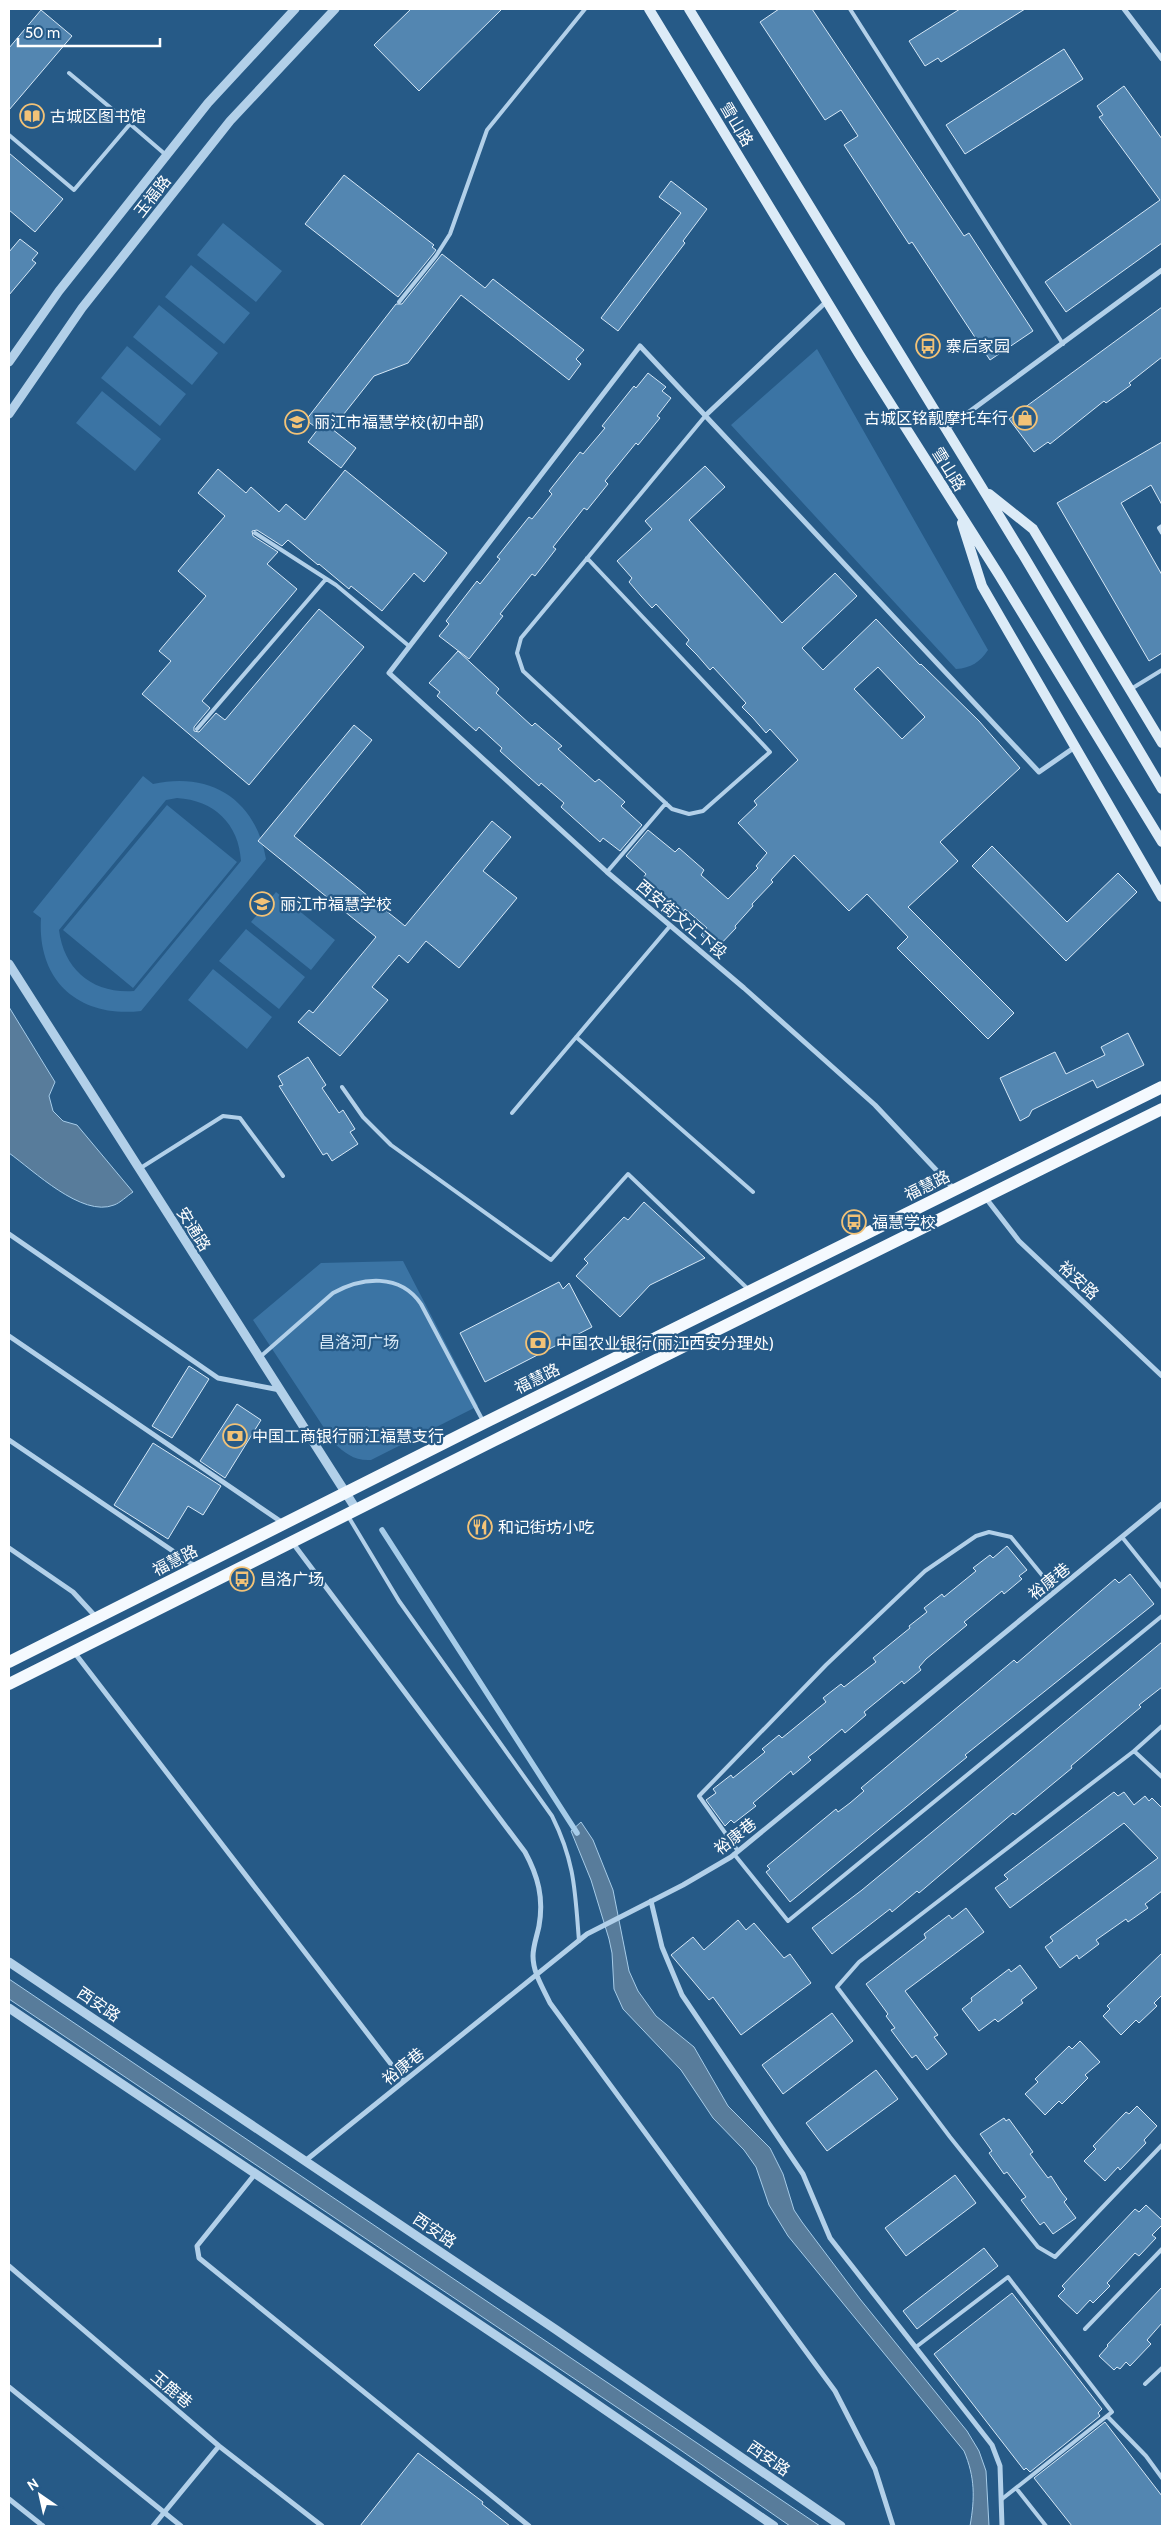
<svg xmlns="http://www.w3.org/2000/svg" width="1171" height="2535" font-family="Cabin,'Noto Sans SC',sans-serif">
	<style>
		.green { fill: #3b74a4; fill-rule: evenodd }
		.water { fill: #587c9b; stroke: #a6cce9 }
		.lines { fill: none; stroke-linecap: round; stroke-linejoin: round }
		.stream { stroke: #a6cce9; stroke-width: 5.5 }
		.building { fill: #5386b1; stroke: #d6e8f7; fill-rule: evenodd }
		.service { stroke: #b2d0e9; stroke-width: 4 }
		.minor { stroke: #b2d0e9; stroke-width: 5 }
		.tertiary { stroke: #b2d0e9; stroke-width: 9 }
		.secondary { stroke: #dcebf7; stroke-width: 10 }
		.primary { stroke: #f4f9fe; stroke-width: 12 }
		.labels { text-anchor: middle; stroke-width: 4.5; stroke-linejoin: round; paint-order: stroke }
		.poi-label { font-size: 16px; fill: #fff; stroke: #265a87; text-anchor: start }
		.street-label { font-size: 16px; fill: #fff; stroke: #265a87 }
		.park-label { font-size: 16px; fill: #d6e8f7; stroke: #265a87 }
	</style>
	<rect width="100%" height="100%" fill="#265a87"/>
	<path class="green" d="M223 223 282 271 256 302 197 255Z
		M191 265 250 313 224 344 165 297Z
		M159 305 218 353 192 385 133 337Z
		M127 346 186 394 160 426 101 378Z
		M817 349 988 650C980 662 971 668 956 669L731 425Z
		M102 391 161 439 135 471 76 423Z
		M143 776 153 784C211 771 256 800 266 859L141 1011C79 1018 37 981 41 918L33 912ZM177 798C214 800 239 824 241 861L134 991C93 994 64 970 59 930L166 800Z
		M167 805 237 862 133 988 63 930Z
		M276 892 335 940 311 970 251 922Z
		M246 929 305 977 279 1009 219 961Z
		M213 969 272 1017 247 1049 188 1000Z
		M403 1261 478 1406 371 1460C354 1461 345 1453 334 1443L253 1320 321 1263Z"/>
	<path class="water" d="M9 1007 55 1082 49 1096 53 1111 63 1121 77 1125 133 1192C127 1196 120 1203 114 1205 82 1218 33 1170 9 1153Z
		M581 1822 593 1840 613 1890 629 1971 638 1991 656 2016 694 2047 728 2106 770 2148 783 2174 794 2210 802 2222 860 2299 967 2431 979 2451 986 2471 989 2526H970C975 2498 975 2477 964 2451L788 2236 769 2205 756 2167 744 2150 713 2118 681 2070 623 2009 614 1989 612 1953 609 1939 591 1880 571 1831Z
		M9 1979 820 2526H790L679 2449 9 1999Z"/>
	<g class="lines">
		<path class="stream" d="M382 1530 577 1833"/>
	</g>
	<path class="building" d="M411 9H502L419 91 374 45Z
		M779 9H812L964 236 969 233 1033 331 990 360 912 242 909 244 844 145 858 136 841 110 825 120 760 22Z
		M960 9H1025L941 62 938 58 925 66 909 41Z
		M41 10 72 36 9 110V48Z
		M1064 49 1083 79 965 154 946 125Z
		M1124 86 1162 139V243L1066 312 1045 282 1160 200 1099 117 1103 115 1097 106Z
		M9 153 63 199 35 232 9 210Z
		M344 175 434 245 432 247 436 250 433 254 398 297 305 224Z
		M671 181 707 209 683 241 685 243 618 331 601 318 681 213 659 197Z
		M20 239 38 253 32 260 36 263 9 295V252Z
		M442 254 485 288 493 279 584 350 576 359 581 364 569 380 461 295 408 363 374 376 332 429 356 448 341 468 308 442 318 429 306 420 396 304H402Z
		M1162 307V357L1129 383 1131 385 1106 403 1104 401 1050 444 1048 442 1034 452 1009 419Z
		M648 373 666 387 662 391 671 398 657 416 660 418 638 445 636 443 605 481 608 484 587 510 584 508 553 547 556 549 535 576 532 574 500 614 503 616 469 659 439 636 449 624 446 621 477 581 480 584 500 559 497 557 529 517 532 519 552 494 549 491 580 452 583 454 605 428 602 426 634 386 636 388Z
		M1162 442V505L1151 485 1121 503 1162 575V653L1149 661 1057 503Z
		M705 466 725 487 689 520 782 623 835 573 857 596 802 648 823 670 876 619 920 665 921 664 979 721 1020 768 940 842 958 861 908 907 1014 1013 988 1039 897 948 908 937 867 894 849 911 794 855 771 880 773 882 752 904 753 906 735 926 736 928 716 949 701 935 707 928 685 909 682 913 643 878 646 874 626 856 648 830 675 852 679 848 704 870 701 875 728 899 758 868 756 866 767 853 738 823 757 805 754 801 798 760 770 729 766 733 753 718 742 707 746 703 713 667 710 670 697 655 686 644 689 640 656 604 652 608 641 596 629 582 632 578 617 561 652 529 645 521ZM878 667 925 717 902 739 854 689Z
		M218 469 246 493 251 487 279 512 286 504 305 520 345 470 447 553 424 582 414 573 382 611 351 586 349 589 319 564 318 565 288 540 282 546 257 530 252 531 253 536 278 552 267 564 297 589 202 701 210 708 194 727V731L199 732 216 713 225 720 319 609 364 647 249 785 142 694 171 661 159 651 206 596 178 571 225 516 198 493Z
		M458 651 499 689 496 693 532 726 535 723 562 746 558 749 595 782 599 779 625 802 621 806 642 825 620 851 603 838 600 842 561 807 564 803 541 783 539 786 500 751 502 748 479 727 476 731 437 696 440 692 429 683Z
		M354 725 372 740 294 836 405 926 492 821 511 837 483 871 517 898 459 968 426 941 408 963 399 955 372 987 388 1000 340 1056 298 1022 309 1010 313 1013 376 937 258 841Z
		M992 846 1067 922 1118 873 1137 892 1066 961 972 866Z
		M1128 1033 1144 1065 1097 1088 1093 1080 1032 1110 1029 1116 1020 1121 1000 1078 1055 1052 1066 1074 1105 1055 1101 1047Z
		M308 1057 326 1085 322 1088 339 1113 343 1110 355 1129 350 1132 358 1144 332 1161 327 1153 323 1155 279 1086 283 1085 278 1076Z
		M644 1202 705 1258 650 1285 620 1317 576 1276 588 1263 584 1259 624 1217 628 1220Z
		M559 1282 563 1289 569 1283 592 1327 485 1382 460 1333Z
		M189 1366 209 1379 172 1438 152 1426Z
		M237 1404 261 1420 225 1478 200 1461Z
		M153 1443 221 1486 203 1515 188 1506 168 1539 114 1505Z
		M1007 1546 1027 1570 1019 1576 1022 1579 1004 1594 1002 1591 964 1622 967 1625 926 1659 919 1667 921 1670 904 1684 902 1681 864 1712 866 1715 845 1733 842 1729 816 1751 808 1757 811 1760 793 1775 791 1771 753 1803 756 1806 734 1823 731 1820 725 1826 706 1800 716 1793 713 1789 731 1775 733 1778 765 1752 762 1749 779 1735 782 1738 826 1702 823 1698 841 1684 844 1687 876 1662 873 1658 910 1628 909 1626 927 1612 924 1608 942 1594 944 1597 976 1571 973 1568 990 1555 993 1558Z
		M1130 1574 1154 1604 965 1755 967 1757 790 1902 766 1872 770 1869 767 1866 836 1809 838 1812 850 1803 864 1791 861 1788 1014 1660 1017 1663 1115 1579 1119 1583Z
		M1162 1642V1687L1139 1705 1141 1707 1071 1766 1072 1768 1015 1815 1013 1813 919 1893 917 1891 892 1912 890 1909 832 1954 812 1928 862 1890Z
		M1114 1792 1118 1796 1124 1792 1134 1805 1145 1796 1149 1801 1152 1798 1162 1808V1891L1145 1904 1148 1908 1128 1922 1126 1919 1096 1940 1099 1944 1079 1959 1077 1955 1060 1968 1045 1947 1053 1941 1050 1937 1158 1858 1124 1823 1010 1908 995 1888 1008 1879 1004 1875Z
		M966 1908 984 1932 905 1991 938 2035 934 2037 947 2054 927 2070 916 2055 912 2058 891 2030 895 2028 886 2016 888 2014 866 1984 926 1938 924 1934 949 1915 952 1919Z
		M738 1920 746 1930 754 1923 784 1958 790 1954 811 1983 741 2035 713 1997 709 2000 671 1955 693 1937 704 1950Z
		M1162 1953V1995L1154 2003 1157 2006 1139 2023 1136 2020 1121 2035 1103 2016 1110 2009 1107 2006Z
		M1020 1965 1037 1988 1021 2000 1023 2003 998 2022 995 2019 979 2031 962 2009 972 2001 971 1998 1009 1969 1011 1972Z
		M832 2013 853 2041 783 2094 762 2065Z
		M1080 2041 1100 2062 1085 2075 1088 2078 1062 2104 1059 2101 1045 2115 1025 2094 1038 2082 1035 2079 1069 2046 1072 2049Z
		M876 2070 898 2099 827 2151 806 2123Z
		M1137 2106 1157 2126 1144 2140 1146 2143 1120 2170 1118 2167 1105 2181 1084 2161 1096 2149 1093 2146 1126 2112 1129 2114Z
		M1004 2118 1006 2121 1009 2119 1033 2152 1030 2154 1048 2178 1051 2176 1062 2193 1067 2199 1064 2202 1076 2218 1053 2234 1044 2222 1040 2225 1021 2200 1026 2197 1007 2172 1004 2174 989 2153 992 2151 980 2134Z
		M955 2175 976 2203 906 2256 885 2228Z
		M1146 2205 1162 2220V2225L1152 2235 1156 2238 1139 2256 1135 2253 1107 2283 1110 2286 1093 2303 1090 2300 1077 2314 1058 2296 1065 2289 1062 2286 1135 2209 1139 2212Z
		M984 2248 998 2266 917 2329 903 2311Z
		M1162 2287V2323L1147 2340 1151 2344 1130 2366 1126 2362 1120 2369 1117 2367 1114 2370 1099 2356 1108 2346 1107 2345Z
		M1012 2293 1102 2409 1098 2413 1100 2416 1030 2472 1026 2468 1024 2470 934 2354Z
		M1105 2422 1162 2496V2526H1072L1034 2478Z
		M418 2453 483 2502 482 2504 510 2526H360Z"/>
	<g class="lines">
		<path class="service" d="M850 9 1063 344
			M130 124 166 155
			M9 135 74 190 130 124 69 73
			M399 302 436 256 450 234 487 130 585 9
			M1162 526 1159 528 1162 533
			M255 533 336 585 409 646
			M587 558 770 752 703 811 689 814 672 809 523 671 517 653 521 638 706 415
			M1131 689 1162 670
			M197 729 326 579
			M607 872 666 803
			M576 1037 753 1192
			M342 1087 363 1117 391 1145 551 1260 628 1174 748 1289
			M512 1113 670 926
			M139 1169 223 1116 240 1118 283 1176
			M260 1357 333 1293C362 1277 400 1273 421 1304L483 1421
			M348 1516 399 1601 552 1816C575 1862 575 1891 579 1941
			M1122 1537 1162 1587
			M1162 1726 1134 1751 859 1962 837 1987 950 2137 1038 2247 1055 2257 1162 2145
			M1134 1751 1162 1777
			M738 1851 699 1796 826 1665 925 1571 976 1536 989 1532 1011 1537 1055 1591
			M734 1854 788 1921 1162 1616
			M1085 2329 1162 2249
			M916 2347 1008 2277 1112 2412 1002 2499
			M1145 2384 1162 2368
			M1107 2416 1146 2456 1162 2478
			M1016 2488 1046 2526"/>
		<path class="minor" d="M1124 9 1162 59
			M706 415 827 301
			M946 429 1162 270
			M955 1190 875 1105 744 988 607 872 389 673 640 346 1039 772 1075 747
			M985 1197 1019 1241 1162 1376
			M9 1234 218 1378 280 1390
			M9 1336 283 1523
			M9 1440 195 1566
			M292 1542 525 1852C538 1876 544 1898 539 1926 537 1936 533 1946 533 1956 533 1973 543 1988 550 2003L835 2391 875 2469 893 2526
			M9 1548 73 1592 96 1617
			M74 1652 404 2081
			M651 1901 662 1947 682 1995 803 2174 830 2238 992 2445 1000 2466 1002 2526
			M305 2161 587 1934 683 1885 731 1857 1162 1504
			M255 2174 197 2246 199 2258 529 2526
			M9 2266 219 2446 322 2526
			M9 2387 181 2526
			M9 2499 43 2526
			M153 2526 219 2446"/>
		<path class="tertiary" d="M9 362 59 291 208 103 295 9
			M9 414 82 308 230 121 335 9
			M9 964 356 1509
			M9 1962 555 2329 841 2526
			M9 2008 534 2361 774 2526"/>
		<path class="secondary" d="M649 9 859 354 999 575 1162 842
			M689 9 1025 558 1162 789
			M989 494 1033 529 1162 743
			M962 523 982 586 1162 897"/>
		<path class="primary" d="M9 1662 484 1423 1162 1087
			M9 1684 493 1441 1162 1109"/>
	</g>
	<defs>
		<g id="library-ring" transform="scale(1.25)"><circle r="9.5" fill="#265a87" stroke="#f2c277" stroke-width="1.5"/><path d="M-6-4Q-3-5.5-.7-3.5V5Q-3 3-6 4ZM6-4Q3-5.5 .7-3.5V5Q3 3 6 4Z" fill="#f2c277"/></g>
		<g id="bus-ring" transform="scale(1.25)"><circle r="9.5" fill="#265a87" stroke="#f2c277" stroke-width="1.5"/><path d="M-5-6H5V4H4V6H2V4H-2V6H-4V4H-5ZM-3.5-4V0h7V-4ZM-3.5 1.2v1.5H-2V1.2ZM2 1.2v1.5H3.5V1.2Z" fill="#f2c277"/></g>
		<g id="shop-ring" transform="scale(1.25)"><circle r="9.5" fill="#265a87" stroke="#f2c277" stroke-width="1.5"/><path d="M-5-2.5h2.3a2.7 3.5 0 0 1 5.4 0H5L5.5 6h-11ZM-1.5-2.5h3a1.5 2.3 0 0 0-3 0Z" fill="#f2c277"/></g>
		<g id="school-ring" transform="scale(1.25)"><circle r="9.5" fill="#265a87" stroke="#f2c277" stroke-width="1.5"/><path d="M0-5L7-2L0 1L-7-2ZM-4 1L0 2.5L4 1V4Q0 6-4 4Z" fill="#f2c277"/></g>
		<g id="bank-ring" transform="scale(1.25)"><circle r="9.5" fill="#265a87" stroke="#f2c277" stroke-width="1.5"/><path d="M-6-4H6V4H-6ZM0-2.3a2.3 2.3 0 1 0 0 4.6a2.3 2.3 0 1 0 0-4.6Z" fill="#f2c277"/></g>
		<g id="restaurant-ring" transform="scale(1.25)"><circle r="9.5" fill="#265a87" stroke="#f2c277" stroke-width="1.5"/><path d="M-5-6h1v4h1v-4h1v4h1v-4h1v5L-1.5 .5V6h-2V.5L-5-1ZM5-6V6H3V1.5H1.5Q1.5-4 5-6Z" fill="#f2c277"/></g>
	</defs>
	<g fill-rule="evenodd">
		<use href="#library-ring" x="32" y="116"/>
		<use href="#bus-ring" x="928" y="346"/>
		<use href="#shop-ring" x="1025" y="418"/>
		<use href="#school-ring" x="297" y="422"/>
		<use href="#school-ring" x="262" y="904"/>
		<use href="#bus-ring" x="854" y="1222"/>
		<use href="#bank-ring" x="538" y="1343"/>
		<use href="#bank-ring" x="235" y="1436"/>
		<use href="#restaurant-ring" x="480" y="1527"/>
		<use href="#bus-ring" x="242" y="1579"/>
	</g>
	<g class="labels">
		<g class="poi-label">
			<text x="50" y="122">古城区图书馆</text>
			<text x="946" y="352">寨后家园</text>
			<text x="1008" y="424" text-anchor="end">古城区铭靓摩托车行</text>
			<text x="314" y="428">丽江市福慧学校(初中部)</text>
			<text x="280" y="910">丽江市福慧学校</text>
			<text x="872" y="1228">福慧学校</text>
			<text x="556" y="1349">中国农业银行(丽江西安分理处)</text>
			<text x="252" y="1442">中国工商银行丽江福慧支行</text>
			<text x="498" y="1533">和记街坊小吃</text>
			<text x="260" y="1585">昌洛广场</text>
		</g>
		<g class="street-label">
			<text transform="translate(737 124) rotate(59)" y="6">雪山路</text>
			<text transform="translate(152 196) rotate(-52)" y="6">玉福路</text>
			<text transform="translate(949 469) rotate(58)" y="6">雪山路</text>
			<text transform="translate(682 919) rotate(40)" y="6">西安街文汇下段</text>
			<text transform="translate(927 1185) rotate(-26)" y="6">福慧路</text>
			<text transform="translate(194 1229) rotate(58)" y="6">安通路</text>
			<text transform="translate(1079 1280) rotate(43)" y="6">裕安路</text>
			<text transform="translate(537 1378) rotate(-26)" y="6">福慧路</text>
			<text transform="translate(175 1560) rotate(-27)" y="6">福慧路</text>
			<text transform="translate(1049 1581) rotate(-39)" y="6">裕康巷</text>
			<text transform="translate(735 1836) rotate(-38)" y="6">裕康巷</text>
			<text transform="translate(99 2004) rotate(34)" y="6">西安路</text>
			<text transform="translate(403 2066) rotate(-39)" y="6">裕康巷</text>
			<text transform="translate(435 2230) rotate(34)" y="6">西安路</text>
			<text transform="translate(172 2389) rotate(40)" y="6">玉鹿巷</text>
			<text transform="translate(769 2458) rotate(35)" y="6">西安路</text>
		</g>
		<g class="park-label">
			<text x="359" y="1348">昌洛河广场</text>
		</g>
	</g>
	<rect width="1171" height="2535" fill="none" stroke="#ffffff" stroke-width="20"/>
	<g transform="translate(40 2495) rotate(326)" stroke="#265a87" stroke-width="4" paint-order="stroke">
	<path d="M0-4L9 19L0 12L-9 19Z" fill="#ffffff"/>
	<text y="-8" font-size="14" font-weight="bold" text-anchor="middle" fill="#ffffff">N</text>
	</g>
	<path d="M18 38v8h142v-8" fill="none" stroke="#ffffff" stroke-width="2.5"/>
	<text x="25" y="38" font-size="15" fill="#ffffff" stroke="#265a87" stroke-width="4" paint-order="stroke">50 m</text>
</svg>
